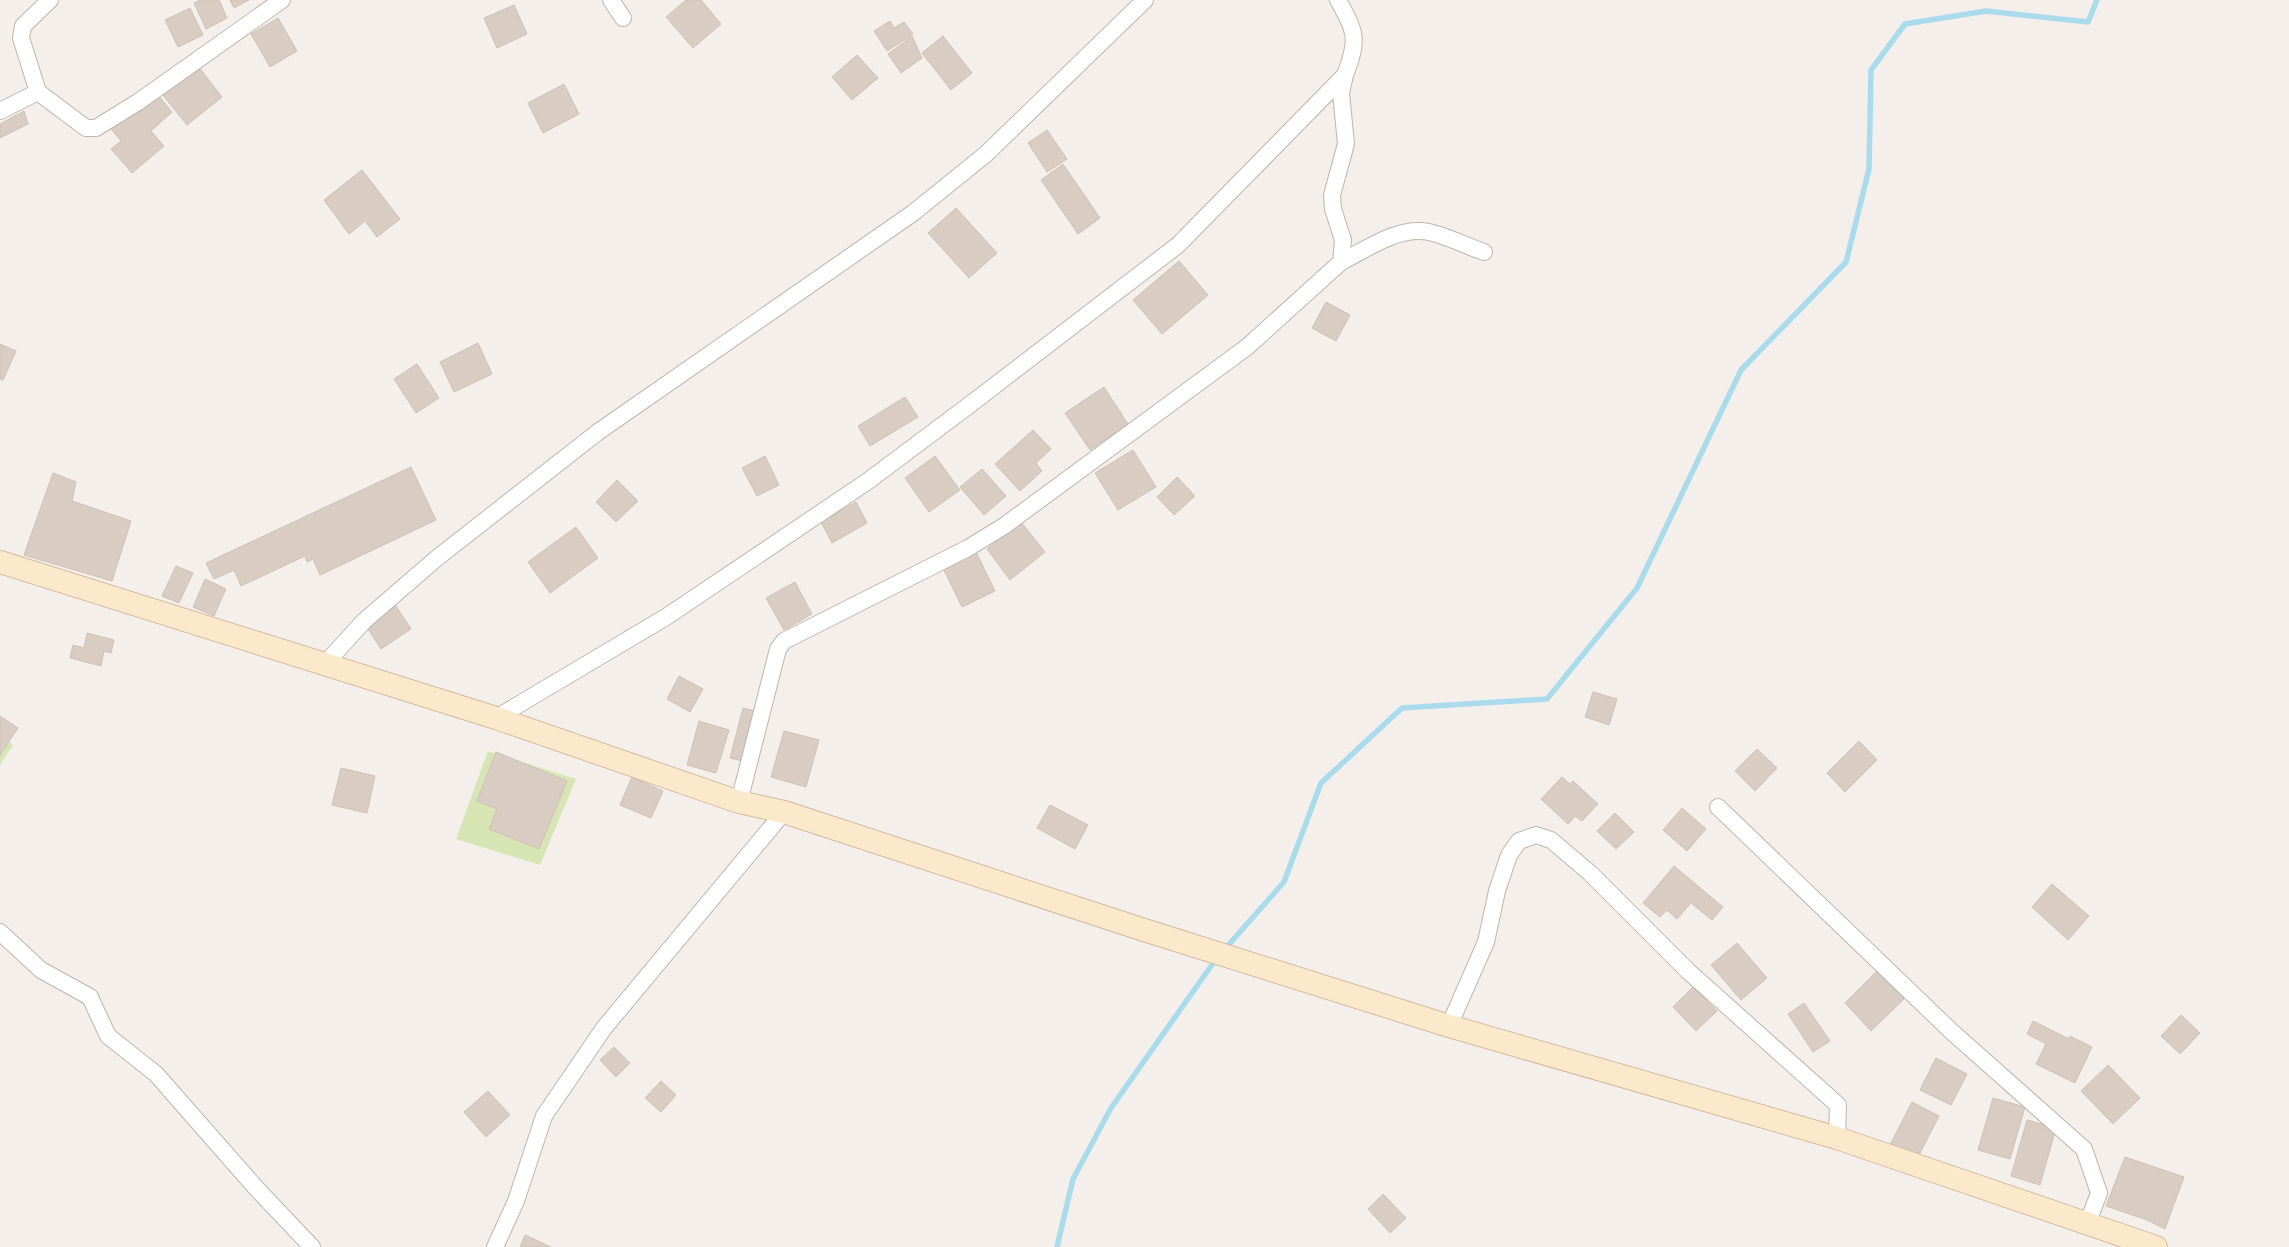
<svg xmlns="http://www.w3.org/2000/svg" width="2289" height="1247" font-family="Roboto,sans-serif">
	<style>
		.green { fill: #d7e5b5 }
		.lines { fill: none; stroke-linecap: round; stroke-linejoin: round }
		.stream { stroke: #aadbed; stroke-width: 5.5 }
		.building { fill: #d8ccc3; stroke: #cfc0b3 }
		.minor-casing { stroke: #bfb6ad; stroke-width: 18 }
		.secondary-casing { stroke: #d1bb9c; stroke-width: 24 }
		.minor { stroke: #fff; stroke-width: 16 }
		.secondary { stroke: #fce9cc; stroke-width: 22 }
	</style>
	<rect width="100%" height="100%" fill="#f4efea"/>
	<path class="green" d="M0 735 13 745 0 765Z
		M488 751 576 779 540 865 456 839Z"/>
	<g class="lines">
		<path class="stream" d="M1224 950 1284 882 1321 783 1402 708 1547 699 1637 588 1741 370 1846 262 1869 169 1871 70 1905 24 1986 11 2088 22 2097 0
			M1057 1247 1073 1179 1111 1108 1216 959"/>
	</g>
	<path class="building" d="M201 0H219L227 18 206 29 194 3Z
		M230 0H249L234 8Z
		M686 0H701L721 24 693 48 666 17Z
		M514 5 527 34 497 48 484 18Z
		M190 8 203 35 178 47 165 20Z
		M278 18 297 51 270 67 251 34Z
		M890 21 894 28 904 22 913 34 887 51 874 31Z
		M912 36 922 58 901 73 888 54Z
		M943 36 972 73 951 90 922 53Z
		M857 55 878 78 852 100 832 77Z
		M198 66 222 97 187 125 162 94Z
		M564 84 579 114 543 133 528 103Z
		M158 95 172 112 151 131 164 146 132 173 111 149 121 141 111 129Z
		M24 111 28 124 0 138V124Z
		M1047 130 1067 159 1047 172 1028 143Z
		M1063 164 1100 218 1078 234 1041 180Z
		M362 170 400 219 377 237 365 221 349 234 324 200Z
		M956 208 997 253 969 278 928 233Z
		M1179 261 1208 295 1162 334 1133 300Z
		M1326 302 1350 315 1336 341 1312 328Z
		M478 343 492 374 454 392 440 362Z
		M0 344 16 351 3 380 0 379Z
		M417 364 439 398 416 413 394 379Z
		M1104 387 1128 424 1090 450 1065 413Z
		M905 397 918 417 870 446 858 426Z
		M1033 430 1051 449 1036 463 1042 471 1020 491 995 464Z
		M1133 450 1156 487 1118 510 1095 473Z
		M765 456 779 485 757 496 742 468Z
		M935 456 960 490 929 512 905 478Z
		M411 467 436 520 320 575 313 559 307 562 305 556 241 586 234 570 214 579 206 563Z
		M982 469 1006 496 984 515 960 487Z
		M53 473 76 482 72 501 131 521 112 581 24 555Z
		M1177 477 1195 496 1174 515 1157 497Z
		M617 480 638 501 616 522 596 502Z
		M856 502 867 523 832 543 821 522Z
		M1021 522 1045 552 1010 580 987 549Z
		M576 527 598 558 550 593 528 562Z
		M975 550 995 591 962 607 942 566Z
		M176 566 193 573 179 603 162 596Z
		M205 579 226 589 214 616 193 607Z
		M795 582 812 614 784 630 766 598Z
		M396 606 411 629 381 649 366 626Z
		M87 633 114 640 111 653 104 651 101 666 70 658 73 645 84 648Z
		M679 676 703 689 690 712 667 699Z
		M1593 692 1617 699 1609 725 1585 717Z
		M743 708 759 712 747 762 730 758Z
		M0 716 18 728 0 755Z
		M699 721 729 730 716 773 687 765Z
		M784 731 819 740 806 787 771 777Z
		M1859 741 1877 760 1845 792 1827 773Z
		M1757 749 1777 768 1755 791 1735 771Z
		M496 752 567 781 539 849 489 829 497 809 477 801Z
		M341 768 375 776 367 813 332 805Z
		M632 777 663 791 651 818 620 805Z
		M1562 777 1570 784 1573 781 1598 804 1582 821 1575 816 1568 824 1541 799Z
		M1050 805 1088 825 1075 849 1037 828Z
		M1682 808 1706 829 1687 851 1663 830Z
		M1615 813 1634 832 1616 849 1597 831Z
		M1674 866 1723 907 1712 920 1691 903 1677 919 1667 910 1660 917 1643 903Z
		M2052 884 2089 916 2068 940 2032 907Z
		M1737 943 1767 978 1741 1000 1711 965Z
		M1877 971 1904 999 1871 1031 1845 1003Z
		M1693 987 1717 1011 1696 1031 1673 1007Z
		M1804 1003 1830 1041 1813 1052 1788 1014Z
		M2181 1015 2200 1033 2180 1054 2161 1036Z
		M2033 1021 2069 1039 2070 1036 2092 1047 2075 1083 2036 1064 2046 1044 2027 1034Z
		M614 1047 630 1063 616 1077 600 1060Z
		M1936 1058 1967 1074 1951 1105 1920 1090Z
		M2108 1065 2140 1098 2113 1124 2081 1091Z
		M661 1081 676 1095 661 1112 645 1098Z
		M488 1091 510 1115 486 1137 464 1112Z
		M1993 1098 2025 1107 2010 1159 1978 1150Z
		M1912 1102 1939 1116 1917 1159 1890 1145Z
		M2027 1120 2056 1128 2040 1185 2011 1176Z
		M2125 1157 2184 1177 2165 1229 2147 1220 2106 1206Z
		M1383 1194 1406 1218 1390 1233 1368 1209Z
		M525 1235 551 1247H520Z"/>
	<g class="lines">
		<g class="minor-casing">
			<path id="minor" d="M611 0 623 18
				M1345 75 1341 93 1346 144 1332 195 1333 209 1343 240 1341 262C1367 249 1398 226 1429 232 1447 236 1466 246 1484 252
				M38 92 21 38 23 26 50 0
				M0 111 38 92 86 128H96L138 102 282 0
				M324 665 364 621 437 558 598 432 913 213 986 154 1145 0
				M496 718 666 617 868 481 972 403 1178 245 1345 75C1359 39 1356 33 1338 0
				M739 802 778 649 784 641 968 548 1004 526 1247 347 1341 262
				M1718 807 1951 1031 2084 1149 2099 1193 2088 1222
				M0 932 41 970 90 997 108 1036 156 1074 256 1188 312 1247
				M1449 1026 1486 942 1497 891 1509 855 1519 841 1536 835 1551 840 1590 873 1688 971 1838 1105 1837 1138
				M495 1247 516 1201 544 1116 604 1028 784 812"/>
		</g>
		<g class="secondary-casing">
			<path id="secondary" d="M0 562 496 718 739 802 784 812 1141 929 1449 1026 1837 1138 2156 1247"/>
		</g>
		<use href="#minor" class="minor"/>
		<use href="#secondary" class="secondary"/>
	</g>
</svg>
